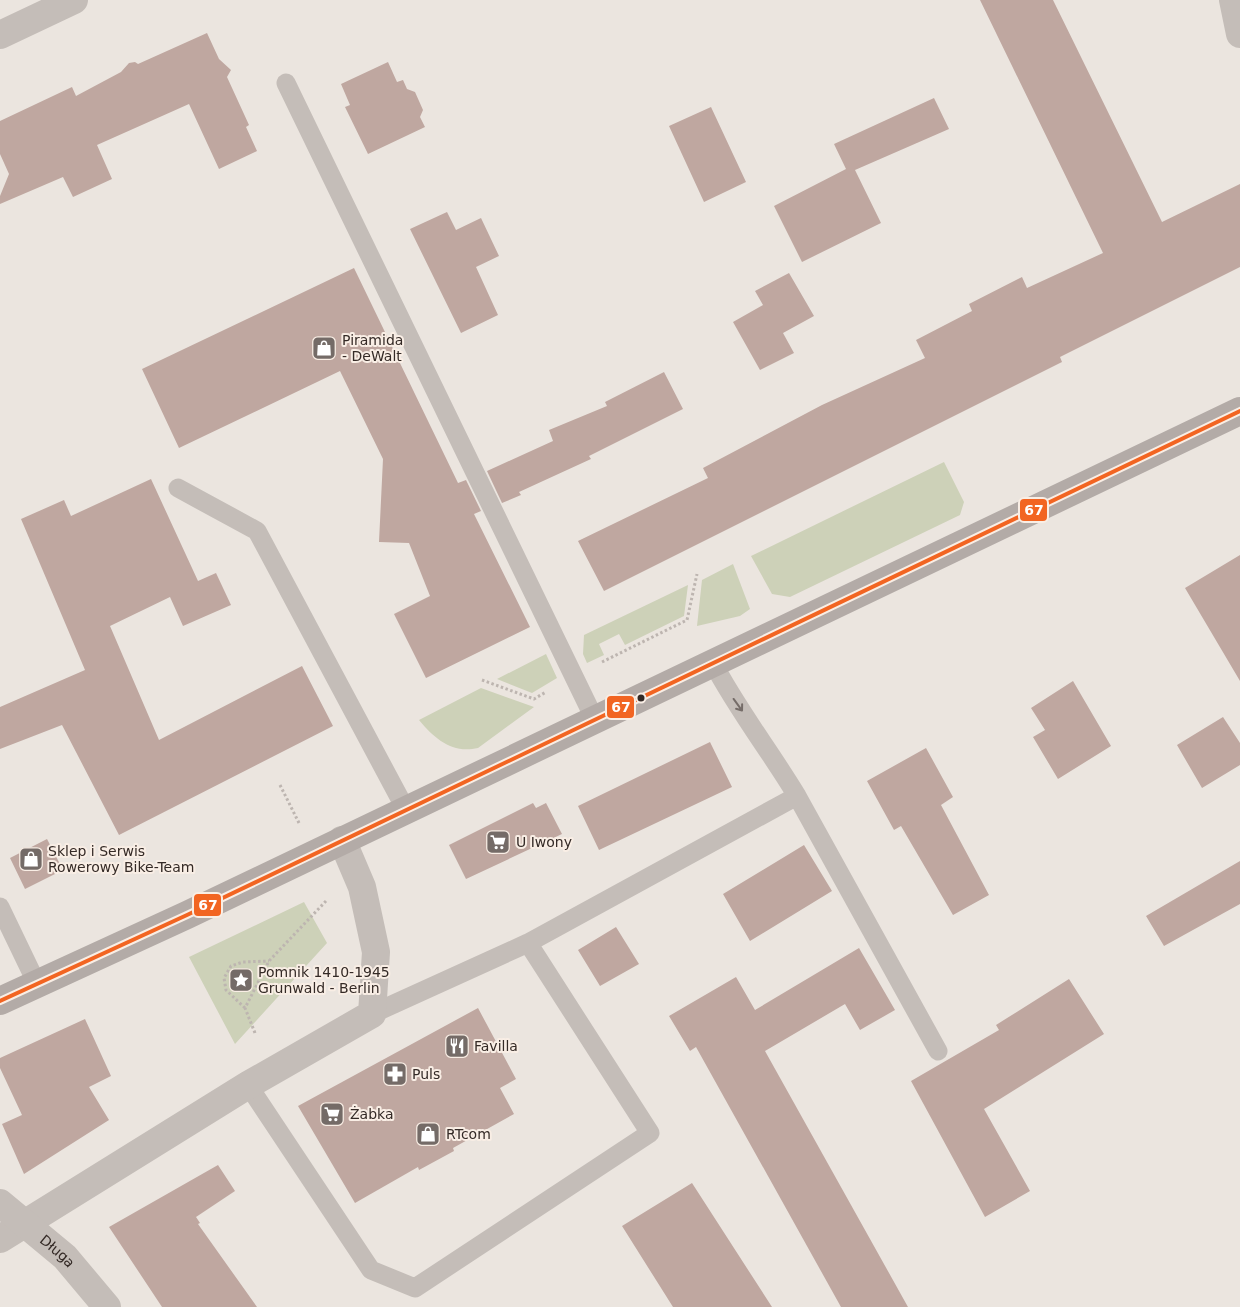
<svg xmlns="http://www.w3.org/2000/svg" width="1240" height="1307" font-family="'DejaVu Sans',sans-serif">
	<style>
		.green { fill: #cdd1b8 }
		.building { fill: #bfa7a0 }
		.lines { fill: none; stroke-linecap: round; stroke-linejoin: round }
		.path { stroke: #bdb5b0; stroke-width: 3; stroke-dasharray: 2.5 2.5; stroke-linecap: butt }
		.service { stroke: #c4bdb8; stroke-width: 19 }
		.minor { stroke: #c4bdb8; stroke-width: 28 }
		.tertiary { stroke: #c4bdb8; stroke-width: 28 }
		.primary { stroke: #b3aba7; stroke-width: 28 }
		.bus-1-casing { stroke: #f9eee5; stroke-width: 8 }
		.bus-1 { stroke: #f26522; stroke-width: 4 }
		.oneway { stroke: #756c68 }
		.bus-dot { fill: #342a26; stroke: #f9eee5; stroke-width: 2 }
		.labels { text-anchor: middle; stroke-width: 4; stroke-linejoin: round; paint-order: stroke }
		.poi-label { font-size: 14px; fill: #342a26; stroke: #f9eee5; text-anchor: start }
		.street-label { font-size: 14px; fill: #342a26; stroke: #f9eee5 }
		.line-badge { stroke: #f9eee5; stroke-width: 2 }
		.badge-label { font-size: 14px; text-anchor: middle; font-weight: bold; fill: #fff }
	</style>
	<rect width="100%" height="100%" fill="#ebe5df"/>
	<path class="green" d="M944 462 964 502 960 515 790 597 772 594 751 556Z
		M733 564 750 609 740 616 697 626 702 580Z
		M688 585 684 616 625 645 619 634 599 644 604 655 587 663 583 654 584 635Z
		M546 654 557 678 532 693 497 679Z
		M481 688 534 707 478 748C452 754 435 739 419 720Z
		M304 902 327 943 235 1044 189 957Z"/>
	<path class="building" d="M980 0H1053L1162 222 1240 184V267L1060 357 1062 362 604 591 578 541 708 478 703 468 822 405 925 358 916 340 972 311 969 304 1022 277 1027 288 1103 253Z
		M207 33 219 59 231 70 227 77 249 125 246 127 257 151 219 169 189 104 97 145 112 179 73 197 63 177 0 204V196L9 174 0 154V121L72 87 76 96 121 72 129 63 135 62 138 64Z
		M388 62 397 82 403 80 407 89 415 92 423 110 420 117 425 127 368 154 345 107 350 105 341 84Z
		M934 98 949 129 855 170 881 223 802 262 774 206 846 169 834 144Z
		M711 107 746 182 704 202 669 126Z
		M447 212 456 230 481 218 499 256 476 267 498 315 461 333 410 229Z
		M354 268 458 483 466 480 481 511 474 514 530 627 426 678 394 614 430 596 409 543 379 542 383 459 340 371 179 448 142 369Z
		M789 273 814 316 783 333 794 353 760 370 733 322 763 305 755 291Z
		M664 372 683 409 589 456 591 459 519 492 521 495 502 503 487 471 553 441 549 430 607 406 605 402Z
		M151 479 198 581 216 573 231 605 183 626 170 597 110 626 159 740 302 666 333 726 119 835 62 725 0 749V707L85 670 21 519 64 500 71 516Z
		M1240 555V681L1185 588Z
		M1073 681 1111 746 1058 779 1033 737 1045 730 1031 708Z
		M1223 717 1240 743V765L1202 788 1177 745Z
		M710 742 732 787 599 850 578 806Z
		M926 748 953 797 941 805 989 895 953 915 901 826 894 830 867 781Z
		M533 803 536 808 546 803 562 834 466 879 449 845Z
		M47 839 63 870 25 889 10 858Z
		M804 845 832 891 750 941 723 894Z
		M1240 861V904L1164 946 1146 916Z
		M616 927 639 964 600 986 578 950Z
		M859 948 895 1010 860 1030 845 1004 765 1051 908 1307H841L696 1047 690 1051 669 1016 736 977 755 1010Z
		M1069 979 1104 1034 984 1109 1030 1191 985 1217 911 1081 999 1030 996 1025Z
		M478 1008 516 1079 500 1088 514 1114 453 1148 454 1151 419 1170 418 1167 355 1203 298 1106Z
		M85 1019 111 1076 89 1087 109 1120 24 1174 2 1124 22 1115 0 1068V1058Z
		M218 1165 235 1191 196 1217 200 1223 198 1224 257 1307H162L109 1227Z
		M692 1183 772 1307H673L622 1226Z"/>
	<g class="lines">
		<path class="path" d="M602 662 687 620 697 574
			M482 680 534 699 546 692
			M280 785 299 823
			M245 1008 226 990 224 978 231 966 243 962 269 961
			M255 1033 245 1008 269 961 326 901"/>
		<path class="service" d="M286 83 595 720
			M178 488 257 531 406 810
			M713 663C737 709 770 751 797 796
			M0 907 37 984
			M528 943 797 796 938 1051
			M248 1085 371 1270 415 1288 650 1133 528 943 372 1014"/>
		<path class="minor" d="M1233 0 1240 34
			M0 35 74 0
			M0 1239 248 1085 372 1014 376 952 362 887 342 840"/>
		<path class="tertiary" id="s1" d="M0 1203 65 1257 107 1307"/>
		<path class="primary" d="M0 1001 187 915 1240 411"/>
		<g class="bus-1-casing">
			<path id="bus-1" d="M0 1001 187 915 1240 411"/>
		</g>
		<use href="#bus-1" class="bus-1"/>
	</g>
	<defs><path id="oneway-shaft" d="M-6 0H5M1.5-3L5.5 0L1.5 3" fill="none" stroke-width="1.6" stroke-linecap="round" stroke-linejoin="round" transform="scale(1.25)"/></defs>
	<use class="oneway" href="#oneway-shaft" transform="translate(738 705) rotate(54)"/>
	<defs>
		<g id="shop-square" transform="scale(1.25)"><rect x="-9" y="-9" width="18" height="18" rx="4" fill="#746b67" stroke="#f9eee5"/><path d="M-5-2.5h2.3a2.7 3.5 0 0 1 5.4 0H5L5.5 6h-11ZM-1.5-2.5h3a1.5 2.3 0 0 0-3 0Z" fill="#fff"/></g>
		<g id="supermarket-square" transform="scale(1.25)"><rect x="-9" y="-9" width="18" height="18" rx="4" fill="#746b67" stroke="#f9eee5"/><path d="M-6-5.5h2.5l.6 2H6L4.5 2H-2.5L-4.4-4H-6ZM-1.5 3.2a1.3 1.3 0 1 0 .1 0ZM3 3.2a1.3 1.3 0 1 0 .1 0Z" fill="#fff"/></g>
		<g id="sight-square" transform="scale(1.25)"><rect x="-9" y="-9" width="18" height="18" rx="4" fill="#746b67" stroke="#f9eee5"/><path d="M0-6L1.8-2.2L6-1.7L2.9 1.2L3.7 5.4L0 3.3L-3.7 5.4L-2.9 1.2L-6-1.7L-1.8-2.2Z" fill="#fff"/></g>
		<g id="restaurant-square" transform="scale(1.25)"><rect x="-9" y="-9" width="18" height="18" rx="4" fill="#746b67" stroke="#f9eee5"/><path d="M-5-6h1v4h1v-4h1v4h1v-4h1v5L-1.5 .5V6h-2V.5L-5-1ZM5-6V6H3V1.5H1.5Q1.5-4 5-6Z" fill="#fff"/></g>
		<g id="pharmacy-square" transform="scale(1.25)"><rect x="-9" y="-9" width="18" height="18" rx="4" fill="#746b67" stroke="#f9eee5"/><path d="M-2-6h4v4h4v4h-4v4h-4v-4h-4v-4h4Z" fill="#fff"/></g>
	</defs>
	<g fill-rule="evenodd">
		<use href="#shop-square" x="324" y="348"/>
		<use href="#supermarket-square" x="498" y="842"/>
		<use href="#shop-square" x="31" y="859"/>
		<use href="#sight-square" x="241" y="980"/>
		<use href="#restaurant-square" x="457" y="1046"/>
		<use href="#pharmacy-square" x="395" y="1074"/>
		<use href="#supermarket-square" x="332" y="1114"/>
		<use href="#shop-square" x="428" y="1134"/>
	</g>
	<circle class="bus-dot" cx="641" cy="698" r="4.5"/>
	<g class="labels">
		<g class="poi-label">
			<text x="342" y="345">Piramida<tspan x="342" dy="16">- DeWalt</tspan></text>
			<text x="516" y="847">U Iwony</text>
			<text x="48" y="856">Sklep i Serwis<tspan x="48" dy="16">Rowerowy Bike-Team</tspan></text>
			<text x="258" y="977">Pomnik 1410-1945<tspan x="258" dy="16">Grunwald - Berlin</tspan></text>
			<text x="474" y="1051">Favilla</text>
			<text x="412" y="1079">Puls</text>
			<text x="350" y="1119">Żabka</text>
			<text x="446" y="1139">RTcom</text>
		</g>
		<g class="street-label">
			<text dy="5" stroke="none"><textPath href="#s1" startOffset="75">Długa</textPath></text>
		</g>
	</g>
	<g class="line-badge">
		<rect x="1019" y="498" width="29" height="24" rx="5" fill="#f26522"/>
		<rect x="606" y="695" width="29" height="24" rx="5" fill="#f26522"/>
		<rect x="193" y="893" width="29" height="24" rx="5" fill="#f26522"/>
	</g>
	<g class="badge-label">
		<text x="1034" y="515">67</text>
		<text x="621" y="712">67</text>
		<text x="208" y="910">67</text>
	</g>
</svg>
